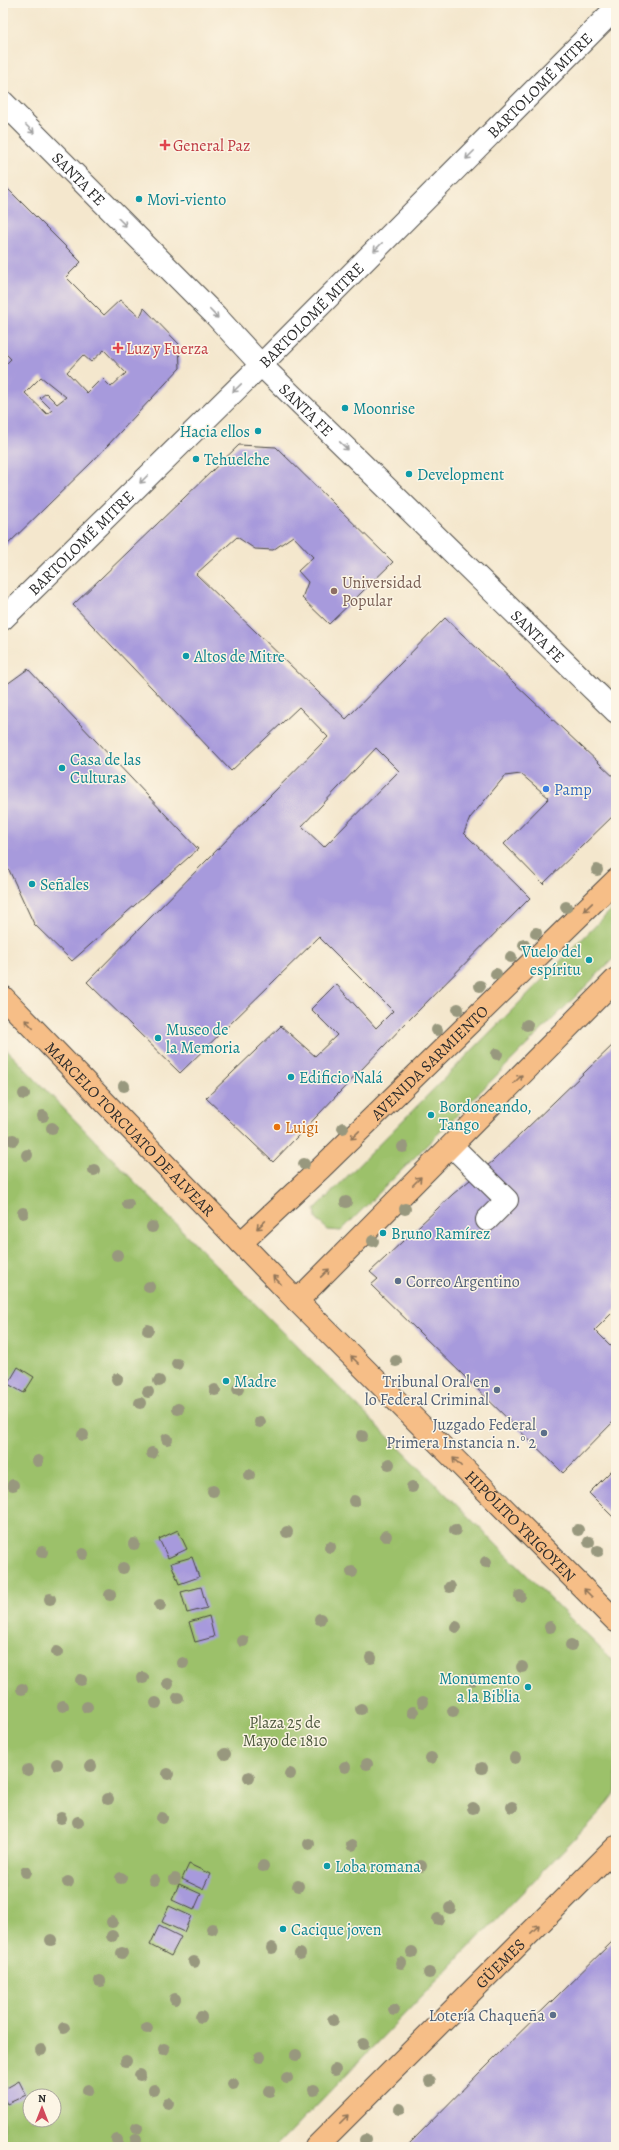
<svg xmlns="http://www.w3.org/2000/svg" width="619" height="2150" font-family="Alegreya,serif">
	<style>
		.green { fill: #9cc16b; stroke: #64764b; fill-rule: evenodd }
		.building { fill: #a79adc; fill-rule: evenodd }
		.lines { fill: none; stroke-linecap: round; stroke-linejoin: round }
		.minor-casing { stroke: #494743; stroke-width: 24 }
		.major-casing { stroke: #494743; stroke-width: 24 }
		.minor { stroke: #fff; stroke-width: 22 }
		.major { stroke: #f6be87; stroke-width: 22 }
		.tree { fill: #98987e }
		.oneway { stroke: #a0a0a0 }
		.oneway2 { stroke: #907459 }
		.health-dot { fill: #e0444e; stroke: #fcf5e5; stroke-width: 1.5 }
		.culture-dot { fill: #0f9aa8; stroke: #fcf5e5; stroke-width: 1.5 }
		.education-dot { fill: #8d6e63; stroke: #fcf5e5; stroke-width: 1.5 }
		.shop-dot { fill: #3f7fe0; stroke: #fcf5e5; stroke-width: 1.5 }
		.food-dot { fill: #e8710a; stroke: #fcf5e5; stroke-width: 1.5 }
		.service-dot { fill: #5c6f8a; stroke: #fcf5e5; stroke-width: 1.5 }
		.labels { text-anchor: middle; stroke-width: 3; stroke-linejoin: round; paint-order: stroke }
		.street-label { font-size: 16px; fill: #2b2b2b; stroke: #fcf5e5 }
		.health-label { font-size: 16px; fill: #be3a42; stroke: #fcf5e5; text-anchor: start }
		.culture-label { font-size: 16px; fill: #0d838f; stroke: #fcf5e5; text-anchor: start }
		.education-label { font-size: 16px; fill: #785e54; stroke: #fcf5e5; text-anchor: start }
		.shop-label { font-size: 16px; fill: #366cbe; stroke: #fcf5e5; text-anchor: start }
		.food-label { font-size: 16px; fill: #c56008; stroke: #fcf5e5; text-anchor: start }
		.service-label { font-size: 16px; fill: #4e5e75; stroke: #fcf5e5; text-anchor: end }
		.park-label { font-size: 16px; fill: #4d583e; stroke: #fcf5e5 }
	</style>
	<rect width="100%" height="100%" fill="#fcf5e5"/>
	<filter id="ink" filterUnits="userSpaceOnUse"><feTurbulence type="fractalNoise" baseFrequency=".025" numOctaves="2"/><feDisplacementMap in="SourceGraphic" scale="8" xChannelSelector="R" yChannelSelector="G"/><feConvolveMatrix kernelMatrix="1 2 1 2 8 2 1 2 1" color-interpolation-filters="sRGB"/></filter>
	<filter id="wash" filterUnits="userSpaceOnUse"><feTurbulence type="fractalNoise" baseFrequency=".012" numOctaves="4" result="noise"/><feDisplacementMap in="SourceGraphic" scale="16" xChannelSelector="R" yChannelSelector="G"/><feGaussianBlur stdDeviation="0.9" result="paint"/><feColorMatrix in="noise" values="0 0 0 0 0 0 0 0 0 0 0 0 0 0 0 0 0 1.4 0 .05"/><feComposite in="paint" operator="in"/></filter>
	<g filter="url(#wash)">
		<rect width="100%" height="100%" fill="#f4e7cd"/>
		<path class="green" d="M616 905V956L341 1231 328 1230 316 1219 315 1209Z
			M3 1046 199 1248 616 1664V1791L601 1811 276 2147H3ZM30 2096H54V2120H30Z"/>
		<g id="blocks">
			<path class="building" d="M3 184 81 262 66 277 104 315 120 300 140 317 144 308 179 344 180 368 93 461 3 549V367L11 359 3 351ZM104 350 126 373 111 387 102 378 87 393 67 372 83 355 91 362ZM41 377 66 397 57 404 46 393 40 398 52 410 47 414 25 393Z
				M239 445 276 447 393 562 329 624 302 598 308 582 298 571 313 557 293 536 273 550 255 549 237 537 196 574 346 719 445 618 616 779V813L543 884 504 844 549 798 521 774 505 776 470 818 464 833 530 898 405 1024 273 1162 206 1098 281 1026 315 1056 337 1035 311 1009 336 984 376 1028 393 1011 319 937 180 1073 87 982 328 737 299 707 231 771 73 605ZM376 748 399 771 324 847 302 826Z
				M28 669 198 849 72 961 34 924 9 870 3 865V687Z
				M616 1042V1309L595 1330 616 1351V1419L563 1473 371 1285 378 1279 370 1272 453 1194 493 1161Z
				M18 1367 34 1377 24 1393 8 1384Z
				M616 1466V1520L589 1493Z
				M178 1530 187 1549 168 1558 159 1539Z
				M192 1557 199 1577 179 1584 171 1563Z
				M201 1587 207 1608 187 1613 181 1592Z
				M209 1616 214 1637 195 1642 189 1622Z
				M189 1864 210 1874 203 1889 182 1879Z
				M179 1884 201 1894 194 1910 172 1900Z
				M169 1906 191 1916 184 1932 162 1922Z
				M159 1926 181 1937 171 1956 150 1945Z
				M616 1938V2147H406L491 2061Z
				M19 2081 26 2095 7 2104 3 2097V2090Z"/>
		</g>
	</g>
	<g filter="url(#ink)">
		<use href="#blocks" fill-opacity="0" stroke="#494743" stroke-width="1"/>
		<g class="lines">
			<g class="minor-casing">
				<g id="minor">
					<path id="s1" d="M3 102 216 316 261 365 616 712"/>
					<path id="s2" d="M3 619 261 365 616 8"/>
					<path d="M452 1146 507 1200 487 1220"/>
				</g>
			</g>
			<g class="major-casing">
				<g id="major">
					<path id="s3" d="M3 997 297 1301 616 1621"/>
					<path id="s4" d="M241 1243 321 1168 616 880"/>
					<path d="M297 1301 616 979"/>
					<path id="s5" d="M316 2147 616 1847"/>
				</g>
			</g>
			<use href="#minor" class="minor"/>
			<use href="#major" class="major"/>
		</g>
		<g class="tree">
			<circle cx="597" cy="870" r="6"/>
			<circle cx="566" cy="907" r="6"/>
			<circle cx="536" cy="933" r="6"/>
			<circle cx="524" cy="945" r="6"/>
			<circle cx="511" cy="957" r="6"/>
			<circle cx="496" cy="974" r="6"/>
			<circle cx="480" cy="986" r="6"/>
			<circle cx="458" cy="1009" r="6"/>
			<circle cx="527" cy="1025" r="6"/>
			<circle cx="437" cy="1030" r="6"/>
			<circle cx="497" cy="1054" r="6"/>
			<circle cx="124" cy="1086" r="6"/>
			<circle cx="24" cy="1094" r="6"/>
			<circle cx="43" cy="1116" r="6"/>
			<circle cx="52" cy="1128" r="6"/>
			<circle cx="343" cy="1128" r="6"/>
			<circle cx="13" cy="1140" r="6"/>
			<circle cx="403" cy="1147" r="6"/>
			<circle cx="27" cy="1155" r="6"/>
			<circle cx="304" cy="1164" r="6"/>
			<circle cx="94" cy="1170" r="6"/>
			<circle cx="346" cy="1202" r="6"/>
			<circle cx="128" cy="1204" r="6"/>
			<circle cx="405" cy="1209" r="6"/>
			<circle cx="23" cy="1213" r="6"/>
			<circle cx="152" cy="1227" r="6"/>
			<circle cx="373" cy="1241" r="6"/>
			<circle cx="117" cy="1255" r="6"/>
			<circle cx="149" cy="1287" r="6"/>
			<circle cx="148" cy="1330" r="6"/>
			<circle cx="396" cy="1361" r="6"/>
			<circle cx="177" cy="1364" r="6"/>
			<circle cx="117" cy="1379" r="6"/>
			<circle cx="159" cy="1381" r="6"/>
			<circle cx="238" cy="1389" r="6"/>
			<circle cx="215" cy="1390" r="6"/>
			<circle cx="148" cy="1392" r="6"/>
			<circle cx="140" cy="1403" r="6"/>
			<circle cx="178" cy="1409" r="6"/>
			<circle cx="260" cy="1422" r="6"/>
			<circle cx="83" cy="1435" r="6"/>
			<circle cx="362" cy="1436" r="6"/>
			<circle cx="167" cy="1439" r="6"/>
			<circle cx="152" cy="1453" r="6"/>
			<circle cx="38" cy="1461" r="6"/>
			<circle cx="389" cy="1464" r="6"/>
			<circle cx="249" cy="1475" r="6"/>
			<circle cx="13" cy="1485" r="6"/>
			<circle cx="412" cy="1487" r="6"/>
			<circle cx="213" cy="1491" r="6"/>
			<circle cx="354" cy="1501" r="6"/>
			<circle cx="455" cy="1530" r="6"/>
			<circle cx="578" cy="1530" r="6"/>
			<circle cx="287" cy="1532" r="6"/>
			<circle cx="386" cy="1536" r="6"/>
			<circle cx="589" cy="1542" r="6"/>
			<circle cx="134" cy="1544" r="6"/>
			<circle cx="330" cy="1547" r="6"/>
			<circle cx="598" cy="1551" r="6"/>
			<circle cx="42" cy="1552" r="6"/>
			<circle cx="83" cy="1554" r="6"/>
			<circle cx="486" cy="1562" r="6"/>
			<circle cx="123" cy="1568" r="6"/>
			<circle cx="352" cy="1572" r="6"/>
			<circle cx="450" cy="1587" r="6"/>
			<circle cx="110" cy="1595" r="6"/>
			<circle cx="520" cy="1596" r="6"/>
			<circle cx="50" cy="1599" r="6"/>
			<circle cx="160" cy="1605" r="6"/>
			<circle cx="320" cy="1619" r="6"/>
			<circle cx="456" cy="1627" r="6"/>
			<circle cx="550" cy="1627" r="6"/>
			<circle cx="243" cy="1641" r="6"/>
			<circle cx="571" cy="1645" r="6"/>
			<circle cx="57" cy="1652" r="6"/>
			<circle cx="371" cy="1658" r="6"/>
			<circle cx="183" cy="1663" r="6"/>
			<circle cx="522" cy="1667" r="6"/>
			<circle cx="143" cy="1678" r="6"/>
			<circle cx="81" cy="1680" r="6"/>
			<circle cx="472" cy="1680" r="6"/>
			<circle cx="168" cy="1684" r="6"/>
			<circle cx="22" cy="1689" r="6"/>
			<circle cx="178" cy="1698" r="6"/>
			<circle cx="423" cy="1702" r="6"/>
			<circle cx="156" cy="1703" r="6"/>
			<circle cx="63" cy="1706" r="6"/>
			<circle cx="87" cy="1707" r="6"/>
			<circle cx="361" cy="1709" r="6"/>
			<circle cx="453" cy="1711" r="6"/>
			<circle cx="413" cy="1712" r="6"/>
			<circle cx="225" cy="1754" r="6"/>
			<circle cx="431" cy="1758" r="6"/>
			<circle cx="515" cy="1758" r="6"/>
			<circle cx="57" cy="1764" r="6"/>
			<circle cx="367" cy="1764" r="6"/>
			<circle cx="91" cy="1766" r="6"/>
			<circle cx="345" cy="1767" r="6"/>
			<circle cx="482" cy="1768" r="6"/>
			<circle cx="28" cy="1770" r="6"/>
			<circle cx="168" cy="1774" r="6"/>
			<circle cx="290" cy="1774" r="6"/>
			<circle cx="249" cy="1777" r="6"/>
			<circle cx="108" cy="1799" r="6"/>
			<circle cx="512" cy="1807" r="6"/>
			<circle cx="473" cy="1808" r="6"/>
			<circle cx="61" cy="1818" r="6"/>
			<circle cx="162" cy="1818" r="6"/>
			<circle cx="78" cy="1822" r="6"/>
			<circle cx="309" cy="1844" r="6"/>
			<circle cx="352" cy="1845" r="6"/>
			<circle cx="263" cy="1866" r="6"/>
			<circle cx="421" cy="1866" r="6"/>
			<circle cx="26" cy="1872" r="6"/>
			<circle cx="121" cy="1878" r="6"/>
			<circle cx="175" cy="1879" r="6"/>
			<circle cx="154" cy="1880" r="6"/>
			<circle cx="68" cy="1882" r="6"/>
			<circle cx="298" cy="1886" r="6"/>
			<circle cx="450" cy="1908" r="6"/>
			<circle cx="438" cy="1919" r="6"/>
			<circle cx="112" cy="1922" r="6"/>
			<circle cx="212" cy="1929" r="6"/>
			<circle cx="112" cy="1936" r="6"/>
			<circle cx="51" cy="1940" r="6"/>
			<circle cx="272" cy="1948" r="6"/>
			<circle cx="412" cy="1952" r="6"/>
			<circle cx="122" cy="1953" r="6"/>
			<circle cx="300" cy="1954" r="6"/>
			<circle cx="194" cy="1962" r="6"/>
			<circle cx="401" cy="1963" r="6"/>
			<circle cx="429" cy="1973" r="6"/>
			<circle cx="100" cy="1981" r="6"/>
			<circle cx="175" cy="1999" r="6"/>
			<circle cx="394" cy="2010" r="6"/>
			<circle cx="201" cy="2017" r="6"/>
			<circle cx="333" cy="2020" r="6"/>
			<circle cx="64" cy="2028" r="6"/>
			<circle cx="147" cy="2028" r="6"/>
			<circle cx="363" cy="2044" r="6"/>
			<circle cx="164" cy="2049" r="6"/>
			<circle cx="41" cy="2050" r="6"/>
			<circle cx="296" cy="2055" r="6"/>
			<circle cx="260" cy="2057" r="6"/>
			<circle cx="126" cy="2061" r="6"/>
			<circle cx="335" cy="2070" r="6"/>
			<circle cx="140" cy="2075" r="6"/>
			<circle cx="287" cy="2078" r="6"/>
			<circle cx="430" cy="2081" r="6"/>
			<circle cx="233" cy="2084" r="6"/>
			<circle cx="88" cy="2090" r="6"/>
			<circle cx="154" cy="2090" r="6"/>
			<circle cx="314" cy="2090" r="6"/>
			<circle cx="269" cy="2091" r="6"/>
			<circle cx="168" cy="2103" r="6"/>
			<circle cx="400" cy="2109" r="6"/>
			<circle cx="137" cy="2128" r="6"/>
			<circle cx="117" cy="2140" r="6"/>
			<circle cx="136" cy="2140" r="6"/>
			<circle cx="365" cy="2140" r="6"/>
		</g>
		<defs><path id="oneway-shaft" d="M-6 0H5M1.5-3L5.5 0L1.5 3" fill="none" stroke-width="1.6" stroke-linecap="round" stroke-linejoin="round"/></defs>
		<g class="oneway">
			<use href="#oneway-shaft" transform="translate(30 129) rotate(45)"/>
			<use href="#oneway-shaft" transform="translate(470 155) rotate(135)"/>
			<use href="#oneway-shaft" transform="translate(122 222) rotate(45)"/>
			<use href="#oneway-shaft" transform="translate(378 247) rotate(135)"/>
			<use href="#oneway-shaft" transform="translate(214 314) rotate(46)"/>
			<use href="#oneway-shaft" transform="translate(237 388) rotate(136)"/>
			<use href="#oneway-shaft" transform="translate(344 446) rotate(44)"/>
			<use href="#oneway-shaft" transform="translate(144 479) rotate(135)"/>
		</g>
		<g class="oneway2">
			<use href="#oneway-shaft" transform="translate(588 907) rotate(136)"/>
			<use href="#oneway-shaft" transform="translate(29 1024) rotate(-134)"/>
			<use href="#oneway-shaft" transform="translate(518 1079) rotate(-45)"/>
			<use href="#oneway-shaft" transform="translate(355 1135) rotate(136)"/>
			<use href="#oneway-shaft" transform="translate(417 1181) rotate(-45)"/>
			<use href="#oneway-shaft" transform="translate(261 1225) rotate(137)"/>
			<use href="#oneway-shaft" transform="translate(325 1273) rotate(-44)"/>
			<use href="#oneway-shaft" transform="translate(277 1280) rotate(-134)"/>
			<use href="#oneway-shaft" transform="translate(355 1360) rotate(-135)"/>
			<use href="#oneway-shaft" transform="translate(457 1462) rotate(-135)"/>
			<use href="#oneway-shaft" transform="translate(588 1593) rotate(-135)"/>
			<use href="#oneway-shaft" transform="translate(535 1929) rotate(-45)"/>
			<use href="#oneway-shaft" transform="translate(344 2119) rotate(-45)"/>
		</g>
	</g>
	<g class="health-dot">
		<path d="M163 139h4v4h4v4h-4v4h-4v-4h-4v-4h4z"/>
		<path d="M116 342h4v4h4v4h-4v4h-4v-4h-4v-4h4z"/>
	</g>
	<g class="culture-dot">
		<circle cx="139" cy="199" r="4"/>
		<circle cx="345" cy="408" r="4"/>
		<circle cx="258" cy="431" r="4"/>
		<circle cx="196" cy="459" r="4"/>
		<circle cx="409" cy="474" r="4"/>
		<circle cx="186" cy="656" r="4"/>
		<circle cx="62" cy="768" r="4"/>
		<circle cx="32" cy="884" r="4"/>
		<circle cx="589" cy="960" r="4"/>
		<circle cx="158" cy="1038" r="4"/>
		<circle cx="291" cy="1077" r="4"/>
		<circle cx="431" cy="1115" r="4"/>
		<circle cx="383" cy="1233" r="4"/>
		<circle cx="226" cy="1381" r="4"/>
		<circle cx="528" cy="1687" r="4"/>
		<circle cx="327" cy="1866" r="4"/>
		<circle cx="283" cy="1929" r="4"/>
	</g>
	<circle class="education-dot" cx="334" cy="591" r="4"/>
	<circle class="shop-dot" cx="546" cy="789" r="4"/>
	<circle class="food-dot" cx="277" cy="1127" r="4"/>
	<g class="service-dot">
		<circle cx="398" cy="1281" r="4"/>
		<circle cx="497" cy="1390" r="4"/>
		<circle cx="544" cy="1433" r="4"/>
		<circle cx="553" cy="2015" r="4"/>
	</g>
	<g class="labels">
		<g class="street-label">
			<text dy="6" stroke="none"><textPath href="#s2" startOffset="757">BARTOLOMÉ MITRE</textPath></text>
			<text dy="6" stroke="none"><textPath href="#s1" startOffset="108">SANTA FE</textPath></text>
			<text dy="6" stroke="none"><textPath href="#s2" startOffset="433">BARTOLOMÉ MITRE</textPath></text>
			<text dy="6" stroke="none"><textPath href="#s1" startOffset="432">SANTA FE</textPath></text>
			<text dy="6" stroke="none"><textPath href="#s2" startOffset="109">BARTOLOMÉ MITRE</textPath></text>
			<text dy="6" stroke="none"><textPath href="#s1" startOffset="756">SANTA FE</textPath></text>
			<text dy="6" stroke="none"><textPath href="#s4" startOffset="261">AVENIDA SARMIENTO</textPath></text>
			<text dy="6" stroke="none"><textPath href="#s3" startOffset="183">MARCELO TORCUATO DE ALVEAR</textPath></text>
			<text dy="6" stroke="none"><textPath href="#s3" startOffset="740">HIPÓLITO YRIGOYEN</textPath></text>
			<text dy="6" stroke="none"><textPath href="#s5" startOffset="260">GÜEMES</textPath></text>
		</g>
		<g class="health-label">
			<text x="173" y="151">General Paz</text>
			<text x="126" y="354">Luz y Fuerza</text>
		</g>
		<g class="culture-label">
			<text x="147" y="205">Movi-viento</text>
			<text x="353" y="414">Moonrise</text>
			<text x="250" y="437" text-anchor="end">Hacia ellos</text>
			<text x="204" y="465">Tehuelche</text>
			<text x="417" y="480">Development</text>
			<text x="194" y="662">Altos de Mitre</text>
			<text x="70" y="765">Casa de las<tspan x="70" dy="18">Culturas</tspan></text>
			<text x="40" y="890">Señales</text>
			<text x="581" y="957" text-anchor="end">Vuelo del<tspan x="581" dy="18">espíritu</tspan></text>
			<text x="166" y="1035">Museo de<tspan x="166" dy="18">la Memoria</tspan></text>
			<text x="299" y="1083">Edificio Nalá</text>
			<text x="439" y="1112">Bordoneando,<tspan x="439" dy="18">Tango</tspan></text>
			<text x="391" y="1239">Bruno Ramírez</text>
			<text x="234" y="1387">Madre</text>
			<text x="520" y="1684" text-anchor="end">Monumento<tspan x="520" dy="18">a la Biblia</tspan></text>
			<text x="335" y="1872">Loba romana</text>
			<text x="291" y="1935">Cacique joven</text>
		</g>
		<g class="education-label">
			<text x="342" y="588">Universidad<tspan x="342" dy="18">Popular</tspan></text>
		</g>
		<g class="shop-label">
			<text x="554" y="795">Pamp</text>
		</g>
		<g class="food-label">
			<text x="285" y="1133">Luigi</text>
		</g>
		<g class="service-label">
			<text x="406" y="1287" text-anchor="start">Correo Argentino</text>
			<text x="489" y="1387">Tribunal Oral en<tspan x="489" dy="18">lo Federal Criminal</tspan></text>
			<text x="536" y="1430">Juzgado Federal<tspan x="536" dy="18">Primera Instancia n.° 2</tspan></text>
			<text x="545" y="2021">Lotería Chaqueña</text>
		</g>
		<g class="park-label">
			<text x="285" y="1728">Plaza 25 de<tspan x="285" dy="18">Mayo de 1810</tspan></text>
		</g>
	</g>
	<rect width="619" height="2150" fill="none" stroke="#fcf5e5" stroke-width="16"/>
	<g transform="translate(42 2108)"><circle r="19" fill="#fcf5e5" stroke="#a8a49b"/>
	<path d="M0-3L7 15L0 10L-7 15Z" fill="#d1495b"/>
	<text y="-6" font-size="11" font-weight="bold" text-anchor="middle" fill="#2b2b2b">N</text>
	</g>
</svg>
